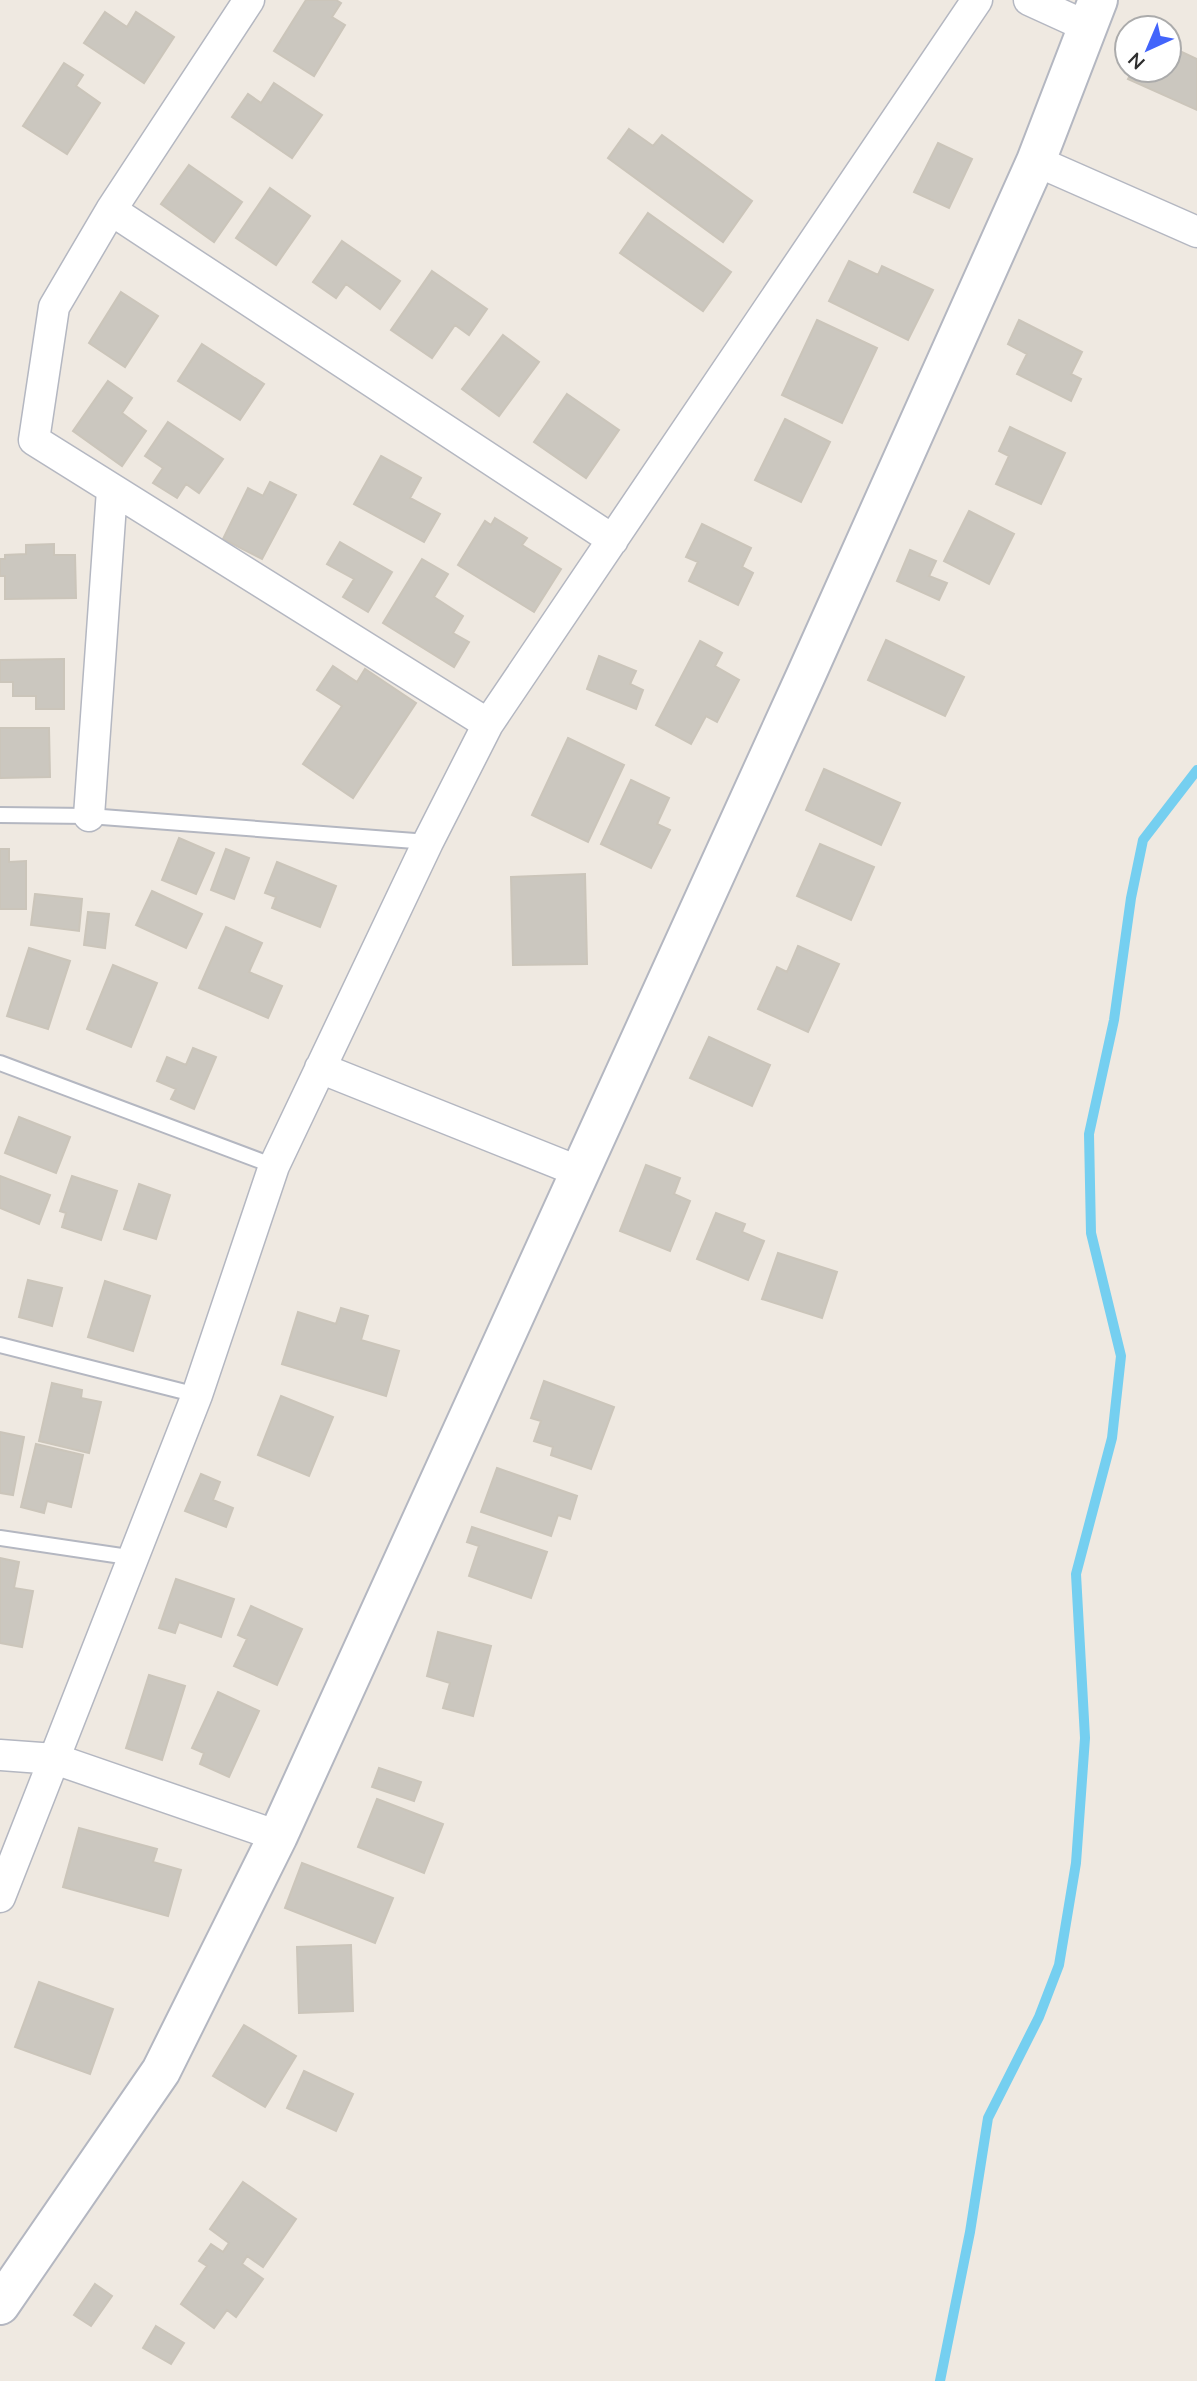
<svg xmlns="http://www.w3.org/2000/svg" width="1197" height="2381" font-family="Mulish,sans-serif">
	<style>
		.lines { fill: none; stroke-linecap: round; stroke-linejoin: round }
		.stream { stroke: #75cff0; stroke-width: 10 }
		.building { fill: #cbc7bf; stroke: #cbc5ba; stroke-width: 2 }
		.lane-casing { stroke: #b4b7c1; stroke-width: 18 }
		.street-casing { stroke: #b4b7c1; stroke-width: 33 }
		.secondary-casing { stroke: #b4b7c1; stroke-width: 42 }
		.lane { stroke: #fff; stroke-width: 14 }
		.street { stroke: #fff; stroke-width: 30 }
		.secondary { stroke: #fff; stroke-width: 38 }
	</style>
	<rect width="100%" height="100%" fill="#efe9e1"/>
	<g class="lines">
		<path class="stream" d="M940 2381 970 2232 988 2118 1039 2017 1059 1965 1076 1863 1085 1738 1076 1574 1112 1438 1121 1356 1091 1233 1089 1134 1114 1020 1131 898 1143 840 1197 770"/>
	</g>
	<path class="building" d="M306 0H336L341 3 332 17 345 25 314 76 274 51Z
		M105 12 127 27 136 12 174 37 144 83 84 43Z
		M1169 46 1197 59V110L1128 79 1133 70H1169Z
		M64 63 83 75 76 86 100 103 67 154 23 126Z
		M274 83 322 115 292 158 232 117 248 94 261 103Z
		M629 129 653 146 662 135 752 201 723 242 608 158Z
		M938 143 972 159 949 208 914 192Z
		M189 165 242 202 214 242 161 204Z
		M270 188 310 216 276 265 236 238Z
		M648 213 731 272 703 311 620 253Z
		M342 241 400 281 380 309 346 284 336 298 313 282Z
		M849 261 878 275 882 266 933 290 908 340 829 301Z
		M432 271 487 309 469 335 455 325 432 358 391 330Z
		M121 292 158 316 125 367 89 343Z
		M817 320 877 348 842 423 782 395Z
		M1019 320 1082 352 1071 374 1081 379 1071 401 1017 374 1027 354 1008 344Z
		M503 335 539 362 499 416 462 389Z
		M202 344 264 384 240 420 178 381Z
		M108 381 132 398 122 413 146 431 122 466 73 431Z
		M567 394 619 430 586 478 534 442Z
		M785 419 830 442 801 502 755 480Z
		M168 422 223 459 199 493 186 484 177 498 153 483 163 468 145 456Z
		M1010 427 1065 453 1041 504 996 484 1009 456 999 451Z
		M381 456 421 478 410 498 440 514 424 542 354 504Z
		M270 482 296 495 262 559 223 539 248 488 263 496Z
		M969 511 1014 534 989 584 944 561Z
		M495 518 527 538 522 545 561 569 534 612 458 565 485 521 491 525Z
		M702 524 751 548 742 567 753 573 738 605 689 581 698 562 686 557Z
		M340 542 392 572 368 612 343 597 354 579 327 564Z
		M54 544V555H75L76 598 5 599V576H0V559H5V555L26 554V545Z
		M910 550 936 561 929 576 947 583 939 600 897 581Z
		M422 559 448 574 434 597 463 616 453 633 469 642 454 667 383 623Z
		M886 640 964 677 945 716 868 680Z
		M700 641 722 653 715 666 739 680 717 722 706 716 691 744 656 725Z
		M599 656 636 671 630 684 643 690 636 709 587 689Z
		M64 659V709H36V696H13V682H0V660Z
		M333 666 357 682 365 669 416 703 353 798 303 764 342 706 317 690Z
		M0 728H49L50 777 0 778Z
		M568 738 624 765 588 842 532 815Z
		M824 769 900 803 881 845 806 810Z
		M631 780 669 798 657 824 670 830 651 868 601 844Z
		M179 838 214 853 196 894 162 880Z
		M820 844 874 867 851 920 797 896Z
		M0 849H9V862L26 861V909H0Z
		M226 849 249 858 234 899 211 890Z
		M277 862 336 886 320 927 272 908 276 897 265 893Z
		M585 874 587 964 513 965 511 877Z
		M152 891 202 914 186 948 136 925Z
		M35 894 82 899 79 931 31 925Z
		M88 912 109 914 105 948 84 945Z
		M226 927 262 943 249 972 282 986 268 1018 199 988Z
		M798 946 839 964 808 1032 758 1009 777 967 787 972Z
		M29 948 70 961 48 1029 7 1016Z
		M113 965 157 983 131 1047 87 1029Z
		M709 1037 770 1065 752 1106 690 1078Z
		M193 1048 216 1057 194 1109 171 1099 176 1089 157 1081 167 1057 186 1065Z
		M19 1117 70 1137 56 1173 5 1153Z
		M646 1165 680 1178 674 1194 690 1201 670 1251 620 1231Z
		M0 1176 50 1195 39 1224 0 1208Z
		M72 1176 117 1191 101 1240 62 1227 66 1213 60 1211Z
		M139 1184 170 1195 156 1239 124 1229Z
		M716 1213 745 1224 742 1232 764 1241 748 1280 697 1259Z
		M778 1253 837 1272 822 1318 762 1299Z
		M28 1280 62 1288 52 1326 19 1317Z
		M105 1281 150 1296 133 1351 88 1337Z
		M341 1308 368 1316 361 1340 399 1351 386 1396 282 1364 298 1312 336 1324Z
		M544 1381 614 1407 591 1469 551 1455 553 1447 534 1441 541 1421 531 1418Z
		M52 1383 82 1390 81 1398 101 1402 89 1453 39 1441Z
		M281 1396 333 1417 309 1476 258 1455Z
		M0 1432 24 1437 13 1495 0 1493Z
		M36 1444 83 1455 71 1507 47 1501 44 1513 21 1507Z
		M497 1468 577 1496 570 1519 558 1515 551 1536 481 1512Z
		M201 1474 220 1482 213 1500 233 1508 226 1527 185 1511Z
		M472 1527 547 1552 531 1598 469 1576 479 1546 467 1542Z
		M0 1558 19 1562 14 1588 33 1591 22 1647 0 1643Z
		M176 1579 234 1599 221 1637 179 1622 175 1633 159 1628Z
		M251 1606 302 1629 277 1685 234 1666 247 1639 238 1635Z
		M438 1632 491 1646 473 1716 443 1708 450 1683 427 1676Z
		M149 1675 185 1686 162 1760 126 1748Z
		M218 1692 259 1711 229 1777 200 1764 204 1753 192 1748Z
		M379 1768 421 1782 414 1801 372 1787Z
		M377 1799 443 1824 424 1873 358 1847Z
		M79 1828 157 1849 153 1862 181 1870 168 1916 63 1887Z
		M302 1863 393 1898 375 1943 285 1908Z
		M351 1945 353 2011 299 2013 297 1947Z
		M39 1982 113 2009 90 2074 15 2047Z
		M244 2025 296 2056 265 2107 213 2076Z
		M304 2071 353 2094 336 2131 287 2108Z
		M243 2182 296 2219 263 2267 247 2256 242 2264 263 2279 236 2317 227 2310 214 2328 181 2304 207 2266 199 2261 211 2244 223 2252 229 2243 210 2229Z
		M95 2284 112 2296 91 2326 74 2315Z
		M156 2326 184 2343 171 2364 143 2348Z"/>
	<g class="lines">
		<g class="lane-casing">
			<path id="lane" d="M0 815 89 816 428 842
				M0 1063 274 1166
				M0 1345 197 1395
				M0 1538 135 1558"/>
		</g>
		<g class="street-casing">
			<path id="street" d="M249 0 111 210 54 307 34 440 488 724
				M1029 0 1086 26
				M1036 161 1197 232
				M111 210 613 540
				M89 816 112 490
				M320 1068 580 1172
				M0 1755 55 1759 278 1836
				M0 1897 197 1395 274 1166 428 842 488 724 977 0"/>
		</g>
		<g class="secondary-casing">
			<path id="secondary" d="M0 2305 161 2071 278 1836 806 675 1036 161 1098 0"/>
		</g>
		<use href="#lane" class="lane"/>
		<use href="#street" class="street"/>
		<use href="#secondary" class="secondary"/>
	</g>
	<g transform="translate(1148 49) rotate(224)"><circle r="33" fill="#ffffff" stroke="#ababab" stroke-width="2"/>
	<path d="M0-5L12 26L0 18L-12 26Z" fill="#4264fb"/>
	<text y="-10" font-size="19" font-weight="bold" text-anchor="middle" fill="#2e2e2e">N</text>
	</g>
</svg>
